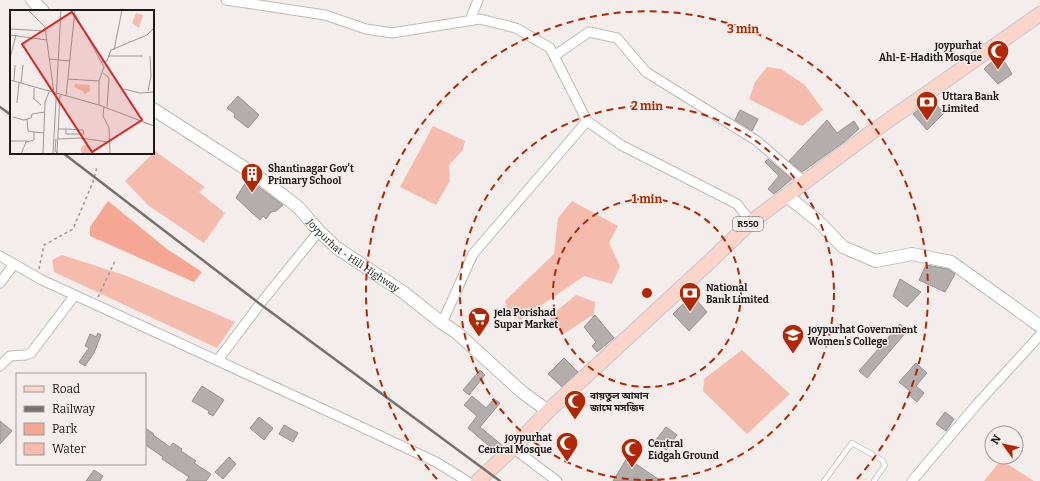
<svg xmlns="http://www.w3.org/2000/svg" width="1040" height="481" font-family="Bitter,'Noto Sans Bengali',serif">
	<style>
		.green { fill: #f5a793 }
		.water { fill: #f5bcad }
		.building { fill: #b3adab; stroke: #97918f }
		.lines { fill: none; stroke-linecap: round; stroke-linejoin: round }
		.service-casing { stroke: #c0b9b8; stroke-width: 6 }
		.minor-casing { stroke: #c0b9b8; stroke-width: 11 }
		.secondary-casing { stroke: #c0b9b8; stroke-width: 14 }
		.primary-casing { stroke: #c9c8c8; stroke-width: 16 }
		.path { stroke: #9b9795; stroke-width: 1.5; stroke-dasharray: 3 3; stroke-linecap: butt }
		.service { stroke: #fff; stroke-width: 4.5 }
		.minor { stroke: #fff; stroke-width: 9 }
		.secondary { stroke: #fff; stroke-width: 12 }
		.primary { stroke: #fbd4ca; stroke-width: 14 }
		.rail { stroke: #75716f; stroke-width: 2.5 }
		.ring { fill: none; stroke: #b22700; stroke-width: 2; stroke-dasharray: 7 5 }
		.labels { text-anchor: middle; stroke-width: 3; stroke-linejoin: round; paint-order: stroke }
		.shield { fill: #f3edeb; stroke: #5c5958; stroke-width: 1 }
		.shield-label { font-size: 9px; font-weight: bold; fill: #1c1a19 }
		.poi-label { font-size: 10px; font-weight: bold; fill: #1c1a19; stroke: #f3edeb; text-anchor: start }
		.street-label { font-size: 10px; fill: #1c1a19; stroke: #f3edeb }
		.inset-road { fill: none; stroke: #9d9997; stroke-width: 1 }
		.view { fill: #d62828; fill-opacity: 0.15; stroke: #d62828; stroke-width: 2 }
		.inset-edge { fill: none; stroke: #1c1a19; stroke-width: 2 }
		.centre { fill: #b22700; stroke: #f3edeb; stroke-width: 2 }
		.ring-label { font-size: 12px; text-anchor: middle; font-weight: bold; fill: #b22700; stroke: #f3edeb; stroke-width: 3; stroke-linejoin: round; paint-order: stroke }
	</style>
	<rect width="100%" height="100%" fill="#f3edeb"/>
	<path class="green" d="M108 201 167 249 202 272 194 282 90 236V227Z"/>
	<path class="water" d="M767 67 781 69 805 85 823 110 802 126 749 99 755 82Z
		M433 126 465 141 463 150 449 165 450 181 436 205 400 187Z
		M155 151 205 187 199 192 225 213 204 243 149 206 125 181Z
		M572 201 618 226 609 243 620 266 612 284 584 276 520 320 508 311 505 301 554 254 558 218Z
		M62 255 127 276 235 322 217 348 54 272 52 260Z
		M576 295 595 302 594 314 562 335 549 317Z
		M742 350 790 394 747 434 703 391 704 379Z
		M1001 460 1034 481H984Z"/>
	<path class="building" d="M1000 54 1012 74 998 84 984 69Z
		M238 96 259 115 248 128 234 117 235 114 227 108Z
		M932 100 944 113 927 130 913 114Z
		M740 110 758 119 752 131 735 120Z
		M827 120 837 133 854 121 859 129 844 142 802 172 789 161Z
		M768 159 792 179 774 194 768 189 779 176 765 162Z
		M248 179 283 205 276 211 271 212 266 219 263 216 260 220 236 198Z
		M926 265 948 269 955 274 945 292 919 280Z
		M900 279 921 292 907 307 893 296Z
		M692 295 707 312 689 331 673 314Z
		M595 315 614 338 597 352 592 346 596 342 584 327Z
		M900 324 908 330 867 378 859 371Z
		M98 333 101 335 94 353 85 366 79 362 89 348 85 346 90 334 96 337Z
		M564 358 578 372 562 387 548 374Z
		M916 363 927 373 916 386 924 393 917 402 908 394 910 391 899 382Z
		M480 370 485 375 469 395 463 390Z
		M202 386 224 400 213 416 208 413 209 411 192 401Z
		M472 396 486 408 494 399 500 403 480 427 503 446 496 452 468 428 477 416 464 405Z
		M576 397 586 405 576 416 567 407Z
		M945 412 954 419 946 431 936 424Z
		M259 417 273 428 264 440 250 428Z
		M0 421 12 431 0 444Z
		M284 425 298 433 293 442 279 434Z
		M666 427 677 435 666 450 655 441Z
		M145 428 154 434 153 435 170 447 173 443 182 449 181 451 196 461 194 463 211 474 206 481H186L189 477 162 459 163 457 147 446V445L145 443Z
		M229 457 236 464 223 479 215 472Z
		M627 458 661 481H613Z
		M94 470 103 476 100 481H86Z"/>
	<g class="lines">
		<g class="service-casing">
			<path id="service" d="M824 481 852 443 882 460 885 465 874 481"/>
		</g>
		<g class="minor-casing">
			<path id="minor" d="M226 0 325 15 366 29 392 33 480 19 516 28 550 48 587 121 621 145 737 204 751 222
				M470 20 478 0
				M554 56 589 32 617 38 646 72 757 141 804 182
				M0 256 42 280 338 416 436 462 467 481
				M0 283 14 264
				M442 323 473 254 587 121
				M218 360 260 304 319 231
				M0 366 10 356 26 355 31 353 75 295
				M513 448 557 481
				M912 481 978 403 1040 335"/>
		</g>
		<g class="secondary-casing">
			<g id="secondary">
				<path d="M32 0 43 11"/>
				<path id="s1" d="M153 109 260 178 298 207 319 231 337 248 403 292 442 323 456 332 522 392 548 411"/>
				<path d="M786 195 818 221 843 247 876 261 912 254 951 262 1040 326"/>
			</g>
		</g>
		<g class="primary-casing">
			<path id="primary" d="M478 481 513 448 548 411 706 265 751 222 869 134 1040 14"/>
		</g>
		<path class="path" d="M39 269 44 245 73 229 93 182 97 167
			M98 297 115 261"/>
		<use href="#service" class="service"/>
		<use href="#minor" class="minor"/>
		<use href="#secondary" class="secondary"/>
		<use href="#primary" class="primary"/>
		<path class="rail" d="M0 107 11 115
			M63 153 260 304 500 481"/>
	</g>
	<g class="ring">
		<circle cx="647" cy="293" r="94"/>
		<circle cx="647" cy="293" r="187"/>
		<path d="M437 479A281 281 0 1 1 857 479"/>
	</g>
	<defs>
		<g id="mosque-pin" transform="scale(1.15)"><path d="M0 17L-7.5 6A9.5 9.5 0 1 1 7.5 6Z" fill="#b22700" stroke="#f3edeb"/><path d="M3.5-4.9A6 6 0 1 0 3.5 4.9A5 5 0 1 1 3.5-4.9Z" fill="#fff"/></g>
		<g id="bank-pin" transform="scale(1.15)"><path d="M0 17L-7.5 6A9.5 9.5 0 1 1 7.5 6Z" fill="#b22700" stroke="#f3edeb"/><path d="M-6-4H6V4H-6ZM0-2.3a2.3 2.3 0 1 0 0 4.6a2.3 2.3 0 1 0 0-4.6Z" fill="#fff"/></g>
		<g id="building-pin" transform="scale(1.15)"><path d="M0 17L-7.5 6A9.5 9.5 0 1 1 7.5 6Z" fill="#b22700" stroke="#f3edeb"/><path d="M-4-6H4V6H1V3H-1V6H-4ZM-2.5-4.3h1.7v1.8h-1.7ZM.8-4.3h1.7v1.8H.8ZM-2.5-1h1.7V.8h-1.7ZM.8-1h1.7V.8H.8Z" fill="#fff"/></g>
		<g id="supermarket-pin" transform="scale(1.15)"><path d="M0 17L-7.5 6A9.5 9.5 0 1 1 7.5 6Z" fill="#b22700" stroke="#f3edeb"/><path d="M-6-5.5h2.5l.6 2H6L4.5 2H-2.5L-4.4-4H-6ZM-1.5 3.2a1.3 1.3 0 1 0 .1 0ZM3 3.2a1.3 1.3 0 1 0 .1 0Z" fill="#fff"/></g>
		<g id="university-pin" transform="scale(1.15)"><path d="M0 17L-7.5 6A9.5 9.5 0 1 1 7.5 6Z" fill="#b22700" stroke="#f3edeb"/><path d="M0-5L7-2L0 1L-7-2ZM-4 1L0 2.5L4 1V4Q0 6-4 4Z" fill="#fff"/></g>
	</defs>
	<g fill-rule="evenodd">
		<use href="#mosque-pin" x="998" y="51"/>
		<use href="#bank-pin" x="927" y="102"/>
		<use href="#building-pin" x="252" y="174"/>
		<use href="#bank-pin" x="690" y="293"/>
		<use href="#supermarket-pin" x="479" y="318"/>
		<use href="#university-pin" x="793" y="335"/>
		<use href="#mosque-pin" x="575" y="401"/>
		<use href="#mosque-pin" x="567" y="443"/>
		<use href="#mosque-pin" x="632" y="449"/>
	</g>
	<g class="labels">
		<rect class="shield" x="733" y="217" width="30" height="14" rx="3"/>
		<g class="shield-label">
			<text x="748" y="227">R550</text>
		</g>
		<g class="poi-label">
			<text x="982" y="49" text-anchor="end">Joypurhat<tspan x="982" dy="12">Ahl-E-Hadith Mosque</tspan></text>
			<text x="942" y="100">Uttara Bank<tspan x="942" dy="12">Limited</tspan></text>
			<text x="268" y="172">Shantinagar Gov't<tspan x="268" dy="12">Primary School</tspan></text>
			<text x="706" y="291">National<tspan x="706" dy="12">Bank Limited</tspan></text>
			<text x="494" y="316">Jela Porishad<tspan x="494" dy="12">Supar Market</tspan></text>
			<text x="808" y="333">Joypurhat Government<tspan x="808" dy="12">Women's College</tspan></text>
			<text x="590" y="399">বায়তুল আমান<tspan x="590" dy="12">জামে মসজিদ</tspan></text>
			<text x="552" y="441" text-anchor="end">Joypurhat<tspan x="552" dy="12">Central Mosque</tspan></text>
			<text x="648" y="447">Central<tspan x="648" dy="12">Eidgah Ground</tspan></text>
		</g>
		<g class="street-label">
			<text dy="4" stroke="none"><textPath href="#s1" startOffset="249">Joypurhat - Hili Highway</textPath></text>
		</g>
	</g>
	<g transform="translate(10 10)">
		<rect width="144" height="144" fill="#f3edeb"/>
		<path d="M126 3 133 5 129 18 122 13ZM65 74 80 75V81L74 84 73 81 64 77ZM71 140a5 5 0 1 1 10 0a5 5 0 1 1-10 0Z" fill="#f5bcad"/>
		<path class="inset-road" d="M18 0 35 17 44 83M65 4 94 57 89 71V95M0 19 35 21M0 25 37 30M104 40 112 0M98 46H133M0 48 6 25M39 49 60 51M92 52 97 51 101 40 137 25 144 18M93 63 99 68 97 97M58 69 89 71M0 70 89 95 144 116M4 71 5 55M11 73 13 55M24 78V89L31 95M114 79 130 83 144 82M138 81 141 66 140 46M56 86 65 0M7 93 9 73M94 96 93 106 99 118 100 144M3 107 14 110 21 108 22 104 35 102M17 109 18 121 24 122M48 119H56L73 120 74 124H56V119M46 129 45 141 48 143M48 129 70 128 98 132M0 131H18M47 143 50 85M11 144 16 132 24 130V122L34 123M33 144 35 92 39 82M43 144 51 0"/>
		<path class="view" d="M62 2 132 110 82 142 12 34Z"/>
		<rect width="144" height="144" class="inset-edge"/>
	</g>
	<circle cx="647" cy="293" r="6" class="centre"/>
	<g class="ring-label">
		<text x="743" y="33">3 min</text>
		<text x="647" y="110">2 min</text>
		<text x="647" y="203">1 min</text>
	</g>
	<rect x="16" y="373" width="130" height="92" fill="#f3edeb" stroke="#9d9997"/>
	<rect x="24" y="386" width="20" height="6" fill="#fbd4ca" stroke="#9d9997"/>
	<text x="52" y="393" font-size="12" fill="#1c1a19">Road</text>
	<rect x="24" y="406" width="20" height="6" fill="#75716f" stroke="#9d9997"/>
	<text x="52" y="413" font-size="12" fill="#1c1a19">Railway</text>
	<rect x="24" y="423" width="20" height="12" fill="#f5a793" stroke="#9d9997"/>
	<text x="52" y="433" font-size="12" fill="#1c1a19">Park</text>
	<rect x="24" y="443" width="20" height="12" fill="#f5bcad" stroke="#9d9997"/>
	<text x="52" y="453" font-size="12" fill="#1c1a19">Water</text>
	<g transform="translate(1004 445) rotate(303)"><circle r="19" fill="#f3edeb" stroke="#9d9997"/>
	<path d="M0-3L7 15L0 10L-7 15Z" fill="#b22700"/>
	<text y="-6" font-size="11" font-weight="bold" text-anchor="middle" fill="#1c1a19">N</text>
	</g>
</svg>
